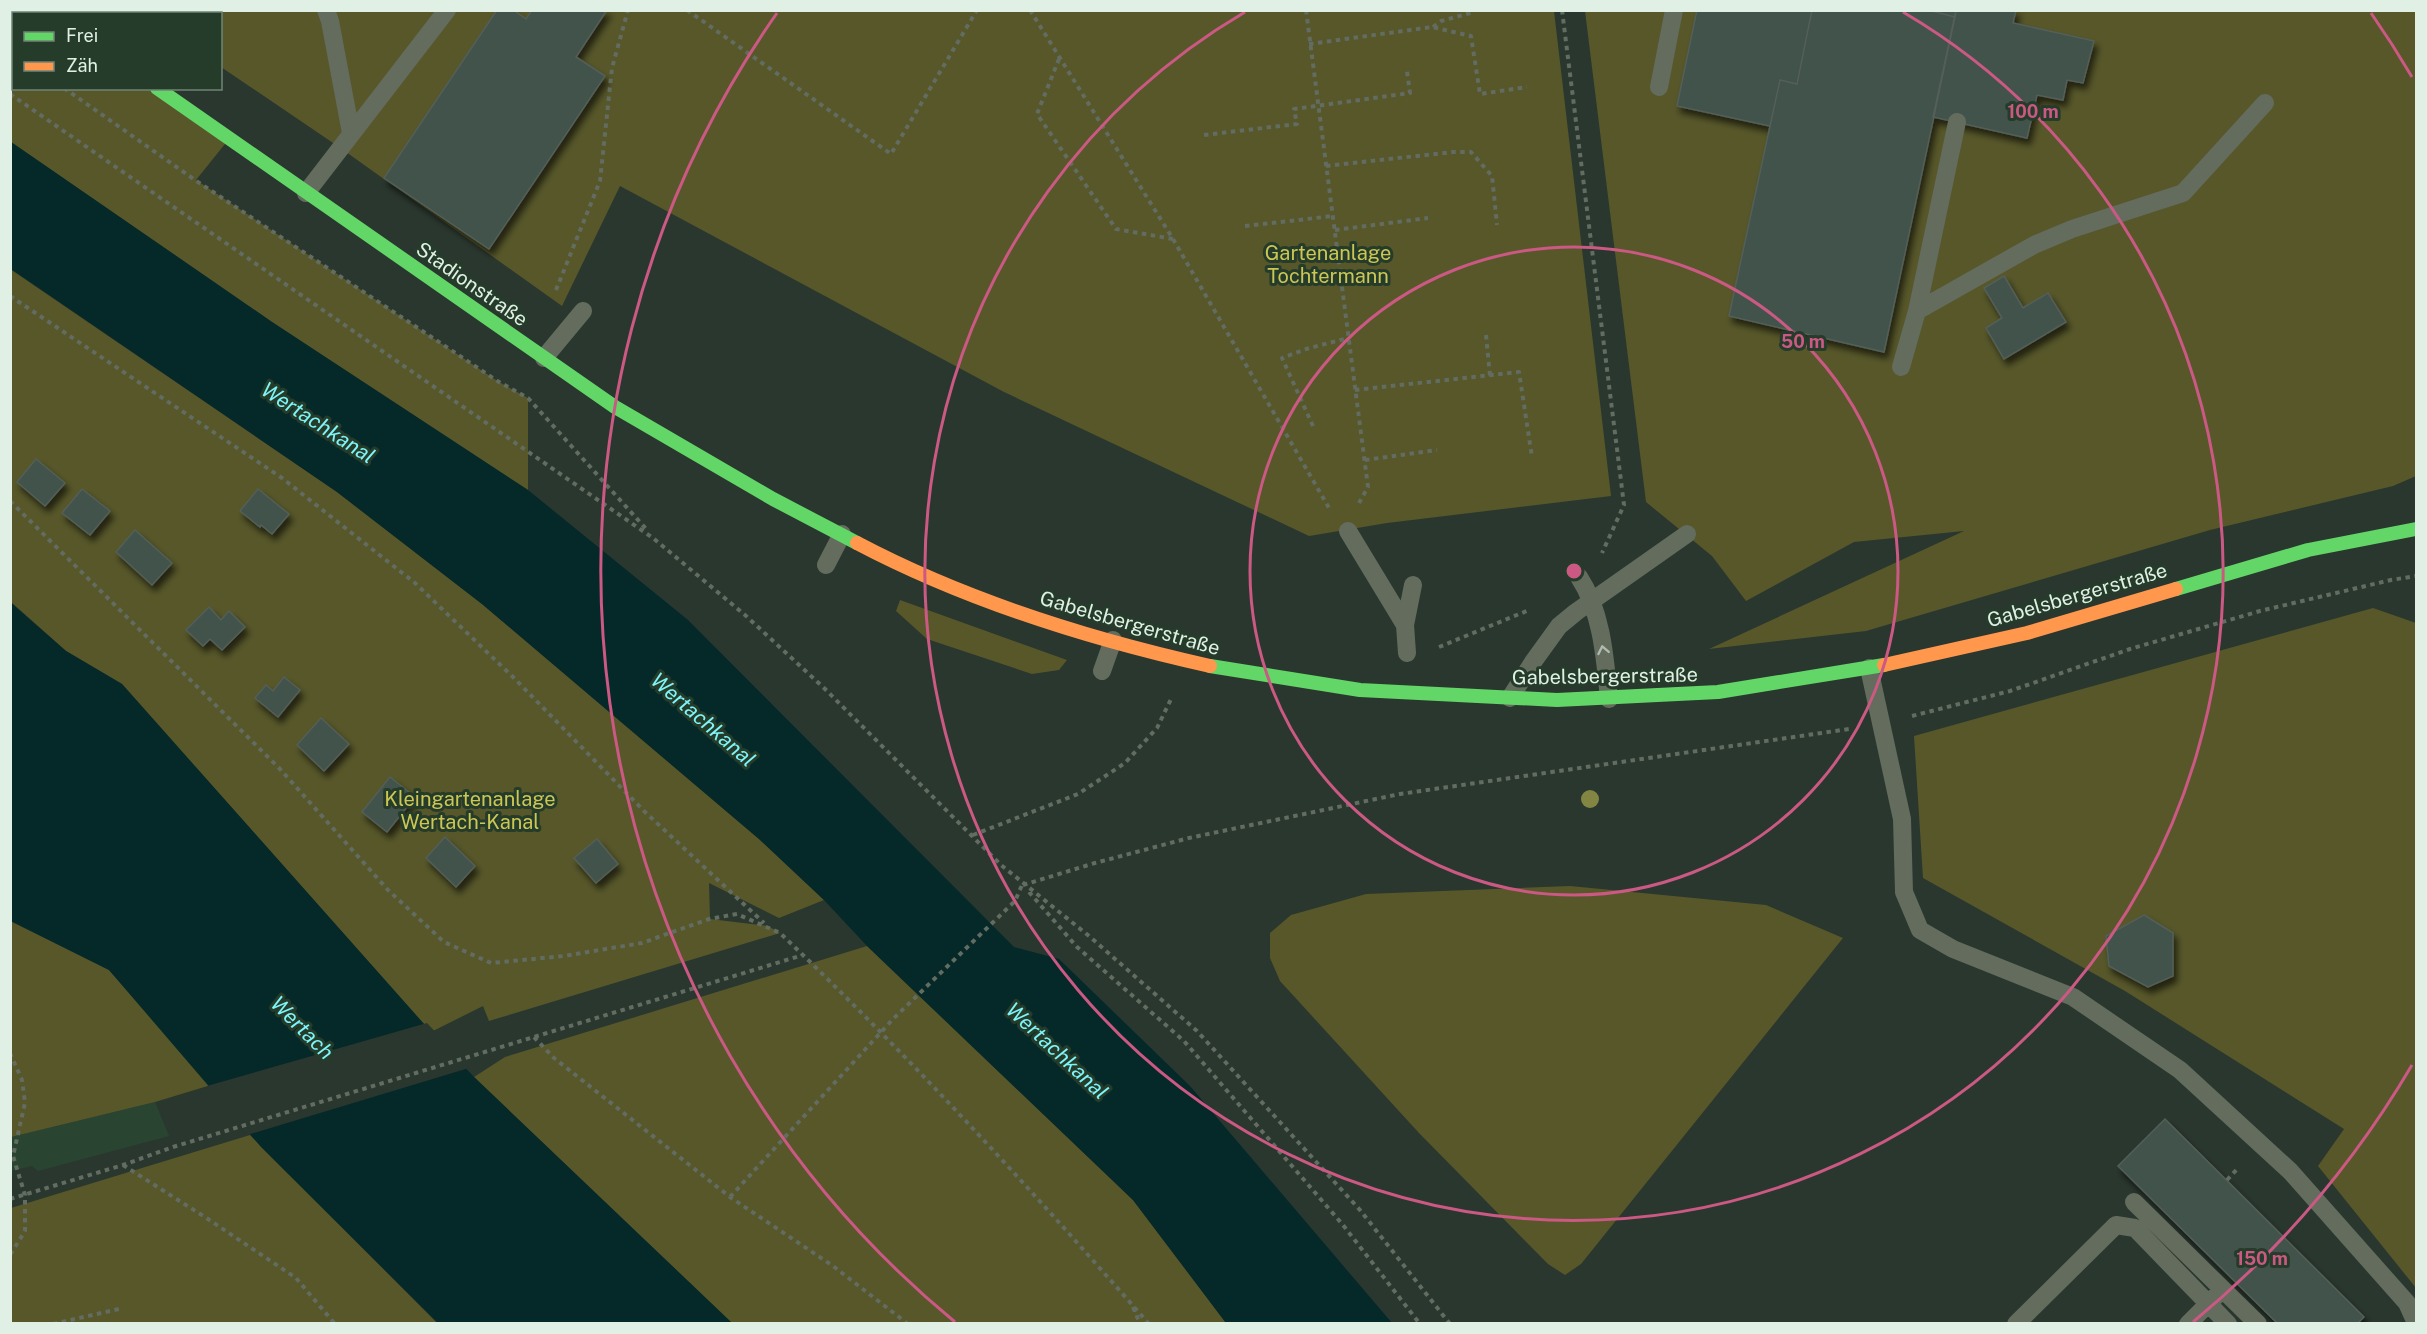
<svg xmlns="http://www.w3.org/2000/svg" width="2427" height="1334" font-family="'Public Sans',sans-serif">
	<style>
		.built { fill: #294531 }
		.green { fill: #57572a }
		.water { fill: #052829 }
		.pier { fill: #2a372e }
		.building { fill: #42524b; stroke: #525f58; stroke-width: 1.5; filter: url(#shadow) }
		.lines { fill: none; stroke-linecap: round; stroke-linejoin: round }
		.path { stroke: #626c60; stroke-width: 4; stroke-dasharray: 4.5 4.5; stroke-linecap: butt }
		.lane { stroke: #636c5d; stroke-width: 18 }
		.fast { stroke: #63d668; stroke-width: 14 }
		.slow { stroke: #ff974d; stroke-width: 14 }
		.tree { fill: #838643 }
		.oneway { stroke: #afbbae }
		.ring { fill: none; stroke: #cb5984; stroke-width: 3 }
		.labels { text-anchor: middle; stroke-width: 6; stroke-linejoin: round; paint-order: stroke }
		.park-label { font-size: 20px; fill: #ccc654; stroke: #253c2b }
		.street-label { font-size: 20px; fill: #e1f0e4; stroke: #253c2b }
		.water-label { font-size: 21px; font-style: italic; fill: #7ef5f9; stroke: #253c2b }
		.centre { fill: #cb5984; stroke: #253c2b; stroke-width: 3 }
		.ring-label { font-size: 18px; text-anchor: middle; font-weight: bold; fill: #cb5984; stroke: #253c2b; stroke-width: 6; stroke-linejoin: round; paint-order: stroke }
	</style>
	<defs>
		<filter id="shadow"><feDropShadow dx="3.5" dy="6" stdDeviation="3" flood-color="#0009"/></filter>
	</defs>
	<rect width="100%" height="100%" fill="#2a372e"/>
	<path class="built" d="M155 1102 169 1136 38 1171 32 1166 11 1171 10 1137Z"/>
	<path class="green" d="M11 11H46L51 13 14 14V88L157 89 229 139 196 180 499 382 528 398V490L272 322 11 142Z
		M136 11H1554L1611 496 1387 523 1309 536 1004 392 620 186 562 306 339 147 221 67 220 14H140Z
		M1585 11H2416V476L2393 486 2210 530 1866 631 1709 649 1964 531 1854 542 1746 601 1712 556 1646 502Z
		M10 269 337 492 482 604 759 839 824 900 779 918 709 883 710 919 768 926 780 933 489 1021 483 1006 431 1032 122 684 66 651 11 602Z
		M900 600 1067 660 1059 670 1032 674 927 639 896 611Z
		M2373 608 2416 623V1288L2318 1166 2344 1129 2125 991 1923 878 1914 736Z
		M1570 886 1766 905 1843 938 1581 1264 1565 1275 1548 1264 1419 1133 1280 981 1270 958V933L1291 915 1366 894Z
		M10 921 109 970 211 1085 155 1102 11 1137Z
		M867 946 1133 1200 1226 1323H732L474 1077 505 1057Z
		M250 1135 437 1323 11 1324V1208Z"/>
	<path class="water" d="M11 142 272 322 528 490 688 620 1014 947 1059 959 1190 1086 1392 1323H1226L1133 1200 867 946 824 900 759 839 482 604 337 492 11 269Z
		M10 602 66 651 122 684 424 1024 474 1077 732 1323H438L261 1147 109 970 11 921Z"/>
	<path class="pier" d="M427 1023 469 1068 247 1135 207 1086Z"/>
	<path class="building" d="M497 10H513L526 19 532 10H607L576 57 605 76 489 249 384 178Z
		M1697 10H1812L1797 84 1780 80 1770 126 1677 106Z
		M1812 10H1928L1955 17 1884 352 1729 316 1780 80 1797 84Z
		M1928 10H1956L1955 17Z
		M1956 10H2016L2013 23 2094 41 2083 83 2067 80 2063 100 2037 95 2027 138 1933 117Z
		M2004 276 2023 308 2048 293 2066 322 2004 359 1986 328 2002 318 1984 288Z
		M36 459 65 483 45 506 17 482Z
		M82 489 110 511 90 535 62 513Z
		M258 489 289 514 272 534 261 525 260 527 240 511Z
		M135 530 172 563 152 585 116 552Z
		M209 607 221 620 229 611 245 627 222 650 210 639 203 646 186 630Z
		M284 677 300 690 278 717 255 698 266 685 273 691Z
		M321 718 349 744 324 771 297 745Z
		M390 777 415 797 387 832 362 812Z
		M445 837 475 866 456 887 426 858Z
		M597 839 618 864 596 883 574 858Z
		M2144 915 2173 933V976L2148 987 2109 966 2106 936Z
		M2165 1119 2364 1317 2357 1324H2278L2118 1166Z"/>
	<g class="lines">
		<path class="path" d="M687 10 891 154 977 10
			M1030 10 1173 239 1329 508
			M1306 10 1368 487 1359 503
			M1562 10 1624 505 1602 553
			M1433 27 1441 21 1474 12
			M1309 44 1432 27 1471 36 1480 94 1527 87
			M10 51 14 53
			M1059 59 1037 114 1116 229 1173 239
			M64 88 195 180 499 382 528 398 648 531
			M10 94 653 538 745 615 824 688 1001 865 1089 936 1197 1031 1360 1210 1450 1324
			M1204 135 1297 124 1294 109 1410 93 1407 71
			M1326 166 1453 152H1471L1492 176 1497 225
			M1245 226 1333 216
			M1335 230 1428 218
			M556 290 600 181 612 68 628 10
			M10 296 282 478 415 583 514 678 644 811 764 923
			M1486 335 1490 376
			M1355 390 1519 372 1532 457
			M1313 426 1282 358 1306 349 1348 338
			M1365 460 1437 450
			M10 501 280 769 388 890 444 942 491 963 564 956 642 943 709 919 737 914 780 933C909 1056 1031 1189 1149 1324
			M1439 647 1529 610
			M1912 716 2010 691 2130 649 2260 611 2391 580 2416 576
			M973 835 1078 794 1125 763 1157 728 1172 697
			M1023 885 1095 863 1189 838 1400 794 1849 729
			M1029 892 1077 947 1184 1041 1343 1225 1420 1324
			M534 1037 554 1058 730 1197 833 1266 908 1324
			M10 1053 22 1080 25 1103 13 1156 25 1195V1231L10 1255
			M123 1165 208 1219 296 1278 335 1324
			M2227 1180 2238 1168
			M730 1197 894 1018 1015 901 1022 885
			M10 1199 123 1165 173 1147 803 955
			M1133 1307 1140 1324
			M53 1324 119 1309"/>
		<path class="lane" d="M326 10 330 21 351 133
			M1659 87 1674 10
			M306 193 447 10
			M1917 311 2034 245 2072 229 2183 193 2265 103
			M544 358 583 311
			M1901 367 1917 311 1957 122
			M1348 531 1405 625 1407 653
			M826 565 842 534
			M1579 577C1602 612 1605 658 1609 699
			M1405 625 1413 585
			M1869 668 1902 819 1904 892 1920 930 1953 949 2073 997 2180 1070 2290 1171 2407 1303 2416 1323
			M1102 671 1113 640
			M1510 698 1533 662 1559 626 1576 612 1687 534
			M2134 1202 2258 1324
			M2016 1324 2116 1225 2135 1228 2228 1324
			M2188 1324 2217 1295"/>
		<path class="fast" d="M46 10 51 14
			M157 88 615 407 773 499 857 543
			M2176 589 2308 550 2416 529
			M1210 666 1360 690 1557 700 1718 692 1884 665"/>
		<path class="slow" d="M857 543C967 601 1089 639 1210 666
			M1884 665 2027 633 2176 589"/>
	</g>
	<circle class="tree" cx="1590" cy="799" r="9"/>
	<defs><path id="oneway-chevron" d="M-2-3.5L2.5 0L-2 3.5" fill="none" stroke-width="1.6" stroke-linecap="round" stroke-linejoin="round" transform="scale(1.5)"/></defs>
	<use class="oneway" href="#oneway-chevron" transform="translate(1603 650) rotate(-101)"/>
	<g class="ring">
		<circle cx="1574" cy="571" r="324"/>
		<path d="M1903 12A649 649 0 1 1 1245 12"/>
		<path d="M2412 1065A973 973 0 0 1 2193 1322M955 1322A973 973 0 0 1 777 13M2371 13A973 973 0 0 1 2412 77"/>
	</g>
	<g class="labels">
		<g class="park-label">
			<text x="1328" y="260">Gartenanlage<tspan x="1328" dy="23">Tochtermann</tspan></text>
			<text x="470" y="806">Kleingartenanlage<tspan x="470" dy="23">Wertach-Kanal</tspan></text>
		</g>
		<g class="street-label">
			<text transform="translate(472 284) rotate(35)" y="7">Stadionstraße</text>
			<text transform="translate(2077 595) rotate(-16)" y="7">Gabelsbergerstraße</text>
			<text transform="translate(1130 623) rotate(16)" y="7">Gabelsbergerstraße</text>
			<text transform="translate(1605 676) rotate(-1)" y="7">Gabelsbergerstraße</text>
		</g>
		<g class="water-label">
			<text transform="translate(318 423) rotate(33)" y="7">Wertachkanal</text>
			<text transform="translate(703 720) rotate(41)" y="7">Wertachkanal</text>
			<text transform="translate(302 1028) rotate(45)" y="7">Wertach</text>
			<text transform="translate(1057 1051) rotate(43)" y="7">Wertachkanal</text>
		</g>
	</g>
	<circle cx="1574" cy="571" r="9" class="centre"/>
	<g class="ring-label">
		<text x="2033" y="118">100 m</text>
		<text x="1803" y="348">50 m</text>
		<text x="2262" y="1265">150 m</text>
	</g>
	<rect width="2427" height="1334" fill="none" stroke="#e1f0e4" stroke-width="24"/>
	<rect x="12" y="12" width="210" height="78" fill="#253c2b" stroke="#708475" stroke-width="1.5"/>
	<rect x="24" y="32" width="30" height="9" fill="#63d668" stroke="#708475" stroke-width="1.5"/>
	<text x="66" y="42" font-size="18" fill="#e1f0e4">Frei</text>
	<rect x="24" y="62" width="30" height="9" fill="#ff974d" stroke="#708475" stroke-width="1.5"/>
	<text x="66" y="72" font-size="18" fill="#e1f0e4">Zäh</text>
</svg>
